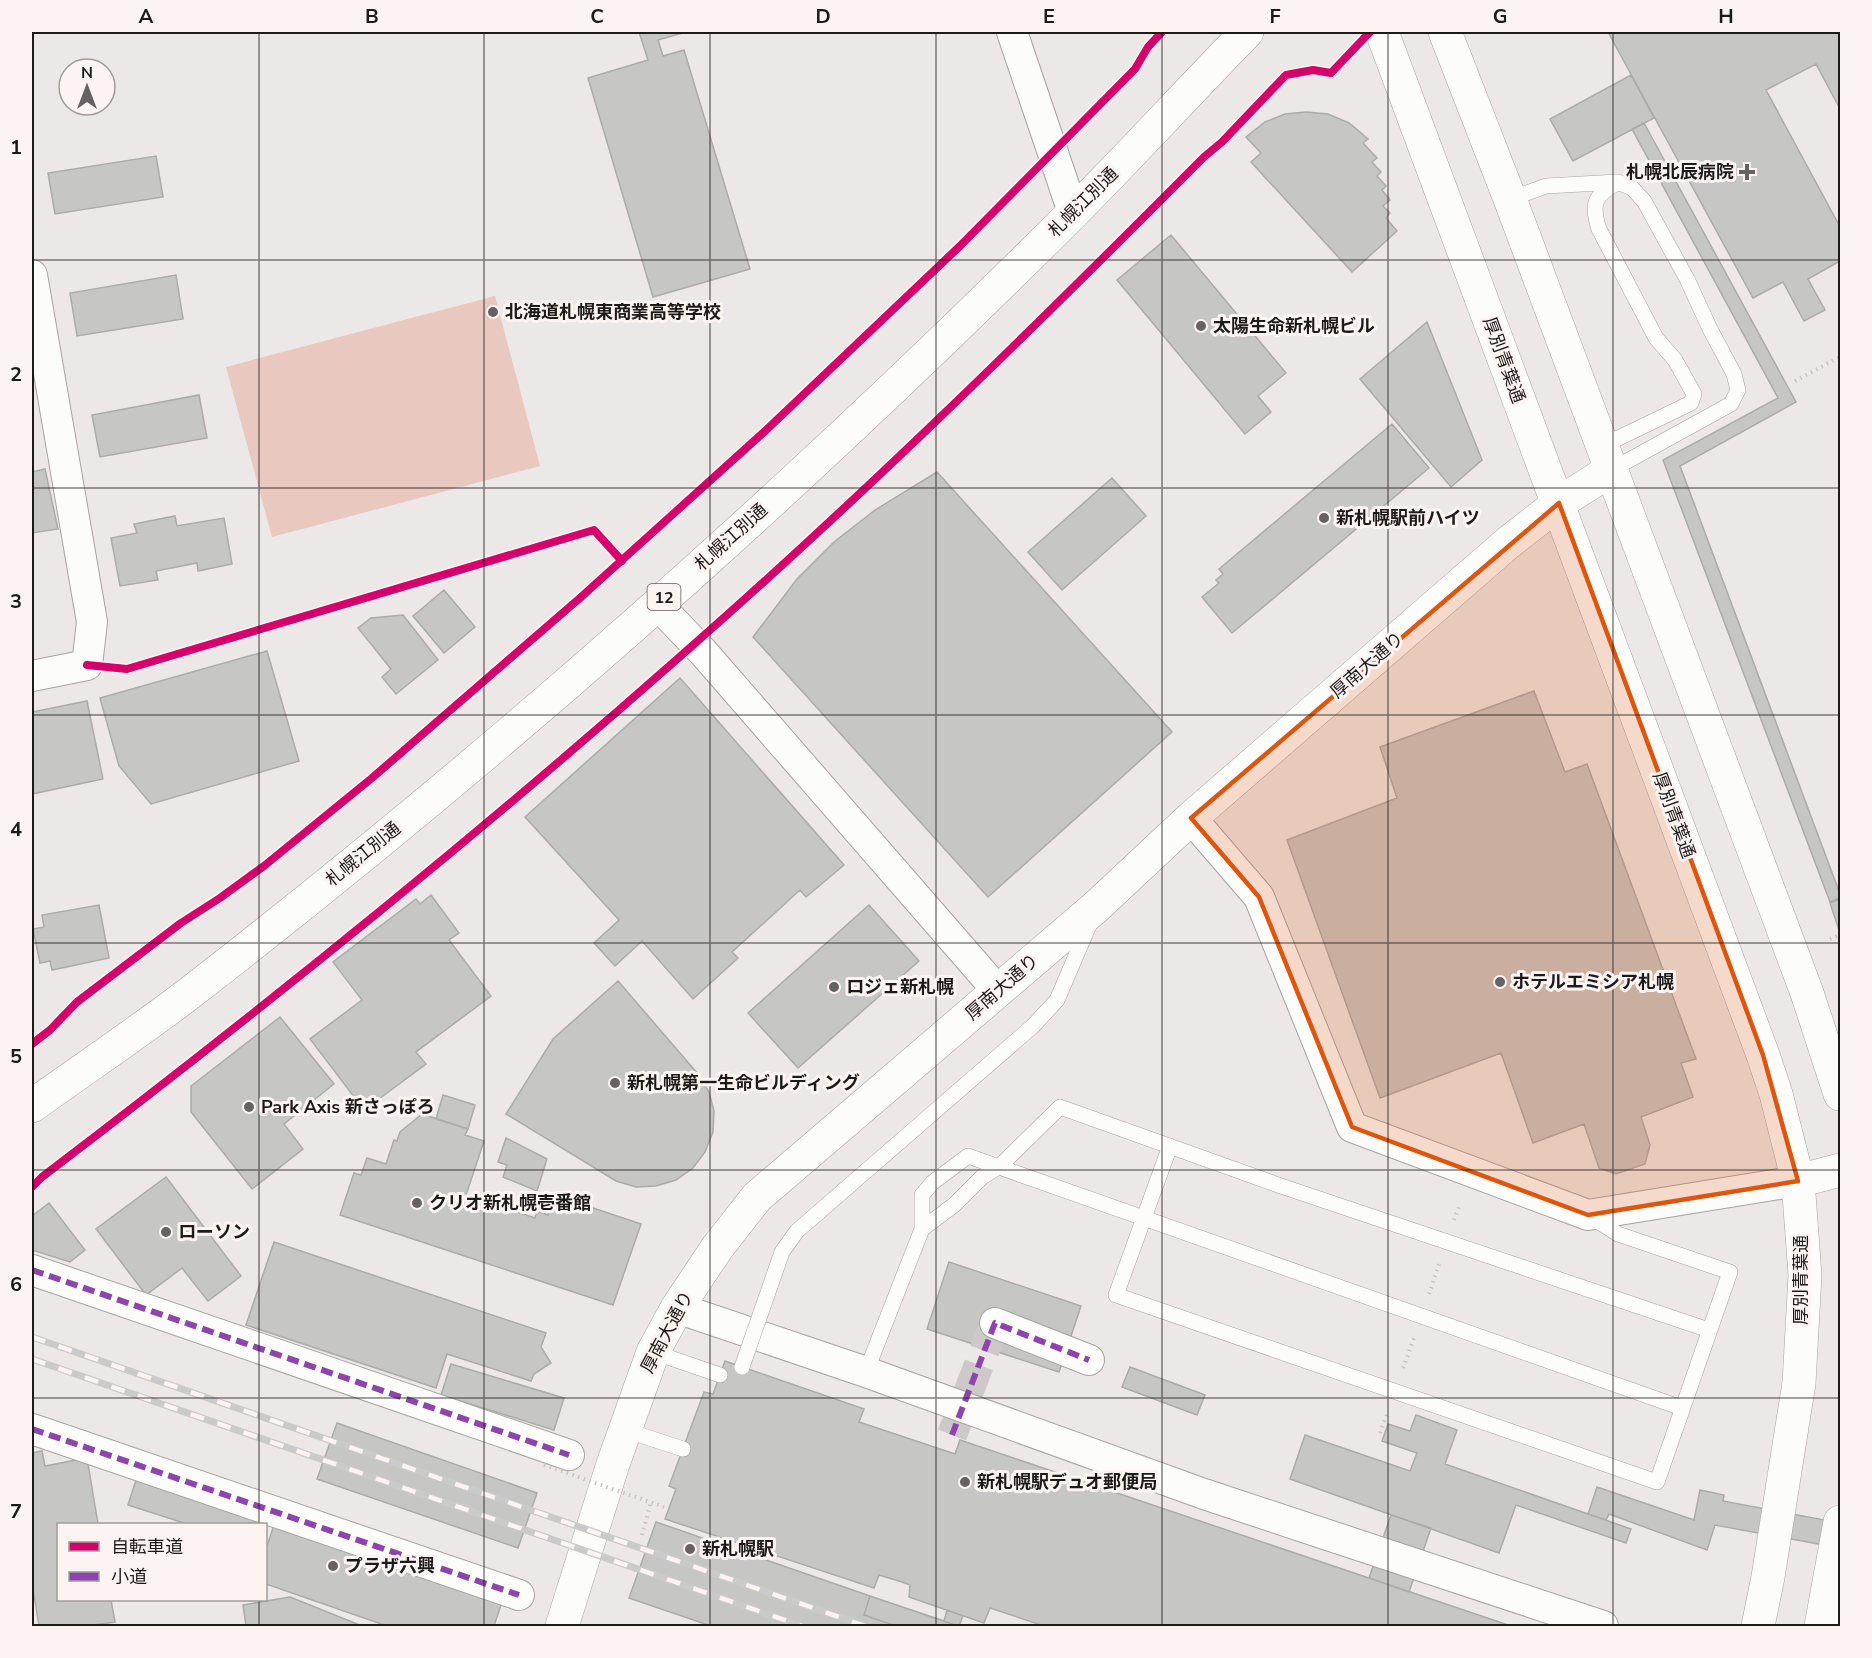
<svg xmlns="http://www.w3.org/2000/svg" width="1872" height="1658" font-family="'Nunito Sans','Noto Sans JP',sans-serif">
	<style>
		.green { fill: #e8c8bf }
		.building { fill: #c6c6c5; stroke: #ababaa; stroke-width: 1.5 }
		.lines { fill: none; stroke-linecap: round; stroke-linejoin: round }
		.street-tunnel { stroke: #ccc9c8; stroke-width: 30; stroke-dasharray: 30 15; stroke-linecap: butt }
		.lane-casing { stroke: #a6a3a3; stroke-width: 16 }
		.street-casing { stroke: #a6a3a3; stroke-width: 32 }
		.secondary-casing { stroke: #a6a3a3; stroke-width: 34 }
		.highway-casing { stroke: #a6a3a3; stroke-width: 34 }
		.path { stroke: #c7c6c6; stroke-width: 4; stroke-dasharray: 1.5 4.5; stroke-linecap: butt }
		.lane { stroke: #fcfcfb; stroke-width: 15 }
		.street { stroke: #fcfcfb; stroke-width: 30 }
		.secondary { stroke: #fcfcfb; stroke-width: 33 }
		.highway { stroke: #fcfcfb; stroke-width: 33 }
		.rail-casing { stroke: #cbcaca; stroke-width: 7 }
		.rail { stroke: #fbf4f2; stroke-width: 4.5; stroke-dasharray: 14; stroke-linecap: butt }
		.lane-bridge-casing { stroke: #a6a3a3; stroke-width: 16; stroke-linecap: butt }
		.path-bridge { stroke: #c7c6c6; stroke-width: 4; stroke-dasharray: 1.5 4.5; stroke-linecap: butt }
		.lane-bridge { stroke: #fcfcfb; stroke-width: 15 }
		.quiet { stroke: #8e44ad; stroke-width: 6; stroke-dasharray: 12 6; stroke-linecap: butt }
		.cycleway-casing { stroke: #fbf4f2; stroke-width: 11 }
		.cycleway { stroke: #d6006c; stroke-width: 8 }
		.marked { fill: #de560d; fill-opacity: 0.2; stroke: #de560d; stroke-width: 4.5; stroke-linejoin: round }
		.grid { fill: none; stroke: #1d1a1a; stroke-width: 1.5; stroke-opacity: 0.55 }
		.poi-dot { fill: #656262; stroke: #fbf4f2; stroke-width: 2 }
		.labels { text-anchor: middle; stroke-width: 6; stroke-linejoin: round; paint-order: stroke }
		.shield { fill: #fbf4f2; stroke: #605b5b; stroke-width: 1.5 }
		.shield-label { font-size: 16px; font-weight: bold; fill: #1d1a1a }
		.poi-label { font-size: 18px; font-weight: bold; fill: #1d1a1a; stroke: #fbf4f2; text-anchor: start }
		.street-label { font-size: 18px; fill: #1d1a1a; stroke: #fbf4f2 }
		.neatline { fill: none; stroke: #1d1a1a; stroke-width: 2 }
		.grid-label { font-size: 20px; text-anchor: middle; font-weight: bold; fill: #1d1a1a }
	</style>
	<rect width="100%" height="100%" fill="#ebe8e7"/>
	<path class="green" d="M495 296 540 466 272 537 226 367Z"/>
	<path class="building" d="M639 32H686L658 40 663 56 684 50 750 269 653 297 588 78 648 60Z
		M1608 32H1840V109L1816 64 1766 90 1840 227V261L1808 279 1825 310 1804 321 1783 282 1753 298Z
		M1631 75 1654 118 1573 161 1550 119Z
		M1306 112 1328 114 1349 123 1368 139 1363 143 1377 158 1372 162 1381 172 1377 176 1386 186 1382 190 1390 200 1383 206 1390 213 1386 218 1397 231 1352 272 1251 162 1261 153 1246 137 1265 122 1285 114Z
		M1644 123 1796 402 1680 466 1840 894V898L1830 902 1663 460 1778 398 1632 129Z
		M156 156 163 197 55 214 48 173Z
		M1171 235 1286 373 1258 396 1271 412 1245 434 1117 280Z
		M176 275 183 319 77 336 70 293Z
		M1427 322 1482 460 1451 487 1360 379Z
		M199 395 207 438 100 457 92 415Z
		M1392 424 1429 468 1232 633 1202 597 1219 583 1216 580 1223 574 1219 569Z
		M45 469 58 529 32 533V472Z
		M937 472 1172 732 988 897 753 637 797 579 834 542 875 510Z
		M1112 478 1146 516 1062 590 1028 552Z
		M175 516 177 526 224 518 232 564 198 571 197 563 156 571 158 580 120 586 111 538 137 533 134 524Z
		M444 590 475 627 444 653 413 616Z
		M403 615 438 660 396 694 382 677 391 669 358 628 371 618Z
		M267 651 299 761 151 804 119 766 100 698Z
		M680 678 844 865 806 897 800 890 732 952 738 958 693 999 642 941 615 966 594 943 619 920 525 817Z
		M1534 691 1565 772 1587 764 1696 1059 1681 1063 1693 1097 1641 1117 1650 1145 1645 1164 1616 1174 1599 1168 1584 1124 1533 1143 1501 1053 1380 1098 1287 840 1397 798 1380 747Z
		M87 701 103 779 32 794V712Z
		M431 895 459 933 449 940 491 996 416 1052 426 1064 364 1110 310 1039 362 1000 333 962 416 899 420 904Z
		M1840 899V933L1830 903Z
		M99 905 109 958 52 970 50 961 40 963 33 929 44 927 42 915Z
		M869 905 919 961 798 1068 748 1013Z
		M618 981 698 1074 709 1092 714 1111 713 1132 705 1152 693 1168 676 1180 656 1186 636 1187 616 1181 506 1114 553 1039Z
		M280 1017 334 1084 284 1124 303 1149 252 1189 191 1112V1086Z
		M443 1095 475 1105 468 1129 436 1119Z
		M422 1114 468 1129 465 1135 484 1141 466 1195 535 1218 537 1211 548 1215 554 1195 641 1224 613 1305 340 1215 354 1173 361 1175 367 1158 386 1164 394 1140 397 1141 400 1132Z
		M506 1138 547 1159 537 1191 503 1177 507 1165 498 1162Z
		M166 1177 241 1276 208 1301 182 1268 146 1295 96 1229Z
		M49 1203 85 1250 70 1262 32 1250V1216Z
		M274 1242 546 1333 541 1347 551 1363 534 1374 531 1381 447 1354 436 1388 246 1325Z
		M949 1262 1081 1306 1059 1372 927 1329Z
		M725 1361 864 1409 859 1422 955 1454 960 1440 1511 1626H1044L990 1608 984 1623 909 1597 910 1585 902 1582 879 1575 874 1588 665 1519 676 1489 669 1486 704 1392 713 1394Z
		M451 1364 564 1398 554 1430 441 1395Z
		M1130 1367 1205 1395 1197 1415 1122 1387Z
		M1416 1415 1457 1430 1445 1464 1631 1529 1626 1543 1516 1505 1499 1553 1290 1479 1305 1435 1410 1471 1417 1453 1382 1441 1388 1424 1410 1431Z
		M337 1423 537 1493 518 1548 317 1479Z
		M42 1451 45 1466 87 1458 98 1524H58V1600H111L115 1622 86 1626H39L32 1582V1453Z
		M137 1477 258 1515 255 1524H187L128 1505Z
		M1597 1487 1694 1520 1700 1490 1724 1495 1723 1501 1840 1523V1548L1715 1525 1707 1550 1609 1514 1606 1520 1588 1514Z
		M1391 1515 1431 1528 1409 1592 1369 1578Z
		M275 1522 502 1602 494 1626H387L266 1584V1549Z
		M656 1522 870 1596 958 1626H711L629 1598Z
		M870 1596 944 1621 947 1610 963 1616 959 1626H896L864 1615Z
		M290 1597 362 1626H246L243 1605Z"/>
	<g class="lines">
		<path class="street-tunnel" d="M952 1435 995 1323"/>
		<g class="lane-casing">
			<path id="lane" d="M1510 199 1546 186 1618 182 1632 188 1644 201 1687 279 1710 329 1734 374 1738 390 1731 404 1611 470
				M1602 446 1691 403 1694 394 1675 360 1656 338 1599 229C1591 205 1594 195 1617 183
				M1033 1026 1057 1000 1090 923
				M1170 1146 1116 1295 1657 1482 1730 1272 1618 1234 1591 1217
				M922 1229 954 1205 982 1177 1000 1166 1060 1107 1281 1186 1709 1330
				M653 1352 720 1375
				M866 1372 922 1229V1195L932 1183 968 1156 1682 1408
				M625 1430 683 1449"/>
		</g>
		<g class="street-casing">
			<path id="street" d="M1012 32 1073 212
				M32 275 92 622 87 665 32 676
				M657 604 703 652 998 991
				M1191 818 1259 897 1352 1127 1588 1215 1798 1181
				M32 1270 569 1455
				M677 1308 866 1372 1204 1494 1603 1626
				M995 1323 1089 1360
				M32 1429 519 1595"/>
		</g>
		<g class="secondary-casing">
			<path id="secondary" d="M1382 32 1763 1055 1776 1094 1798 1181 1805 1275 1799 1383 1768 1577 1758 1626
				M1445 32 1510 199 1807 993 1840 1094
				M1798 1181 1840 1170
				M562 1626 613 1464 653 1352 677 1308 717 1248 757 1197 1097 906 1191 818 1509 542 1559 503 1611 470
				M1821 1626 1840 1522"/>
		</g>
		<g class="highway-casing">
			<path id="highway" d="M32 1106C85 1068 139 1032 191 992 501 752 794 491 1072 214 1131 155 1188 92 1247 32"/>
		</g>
		<path class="path" d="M1795 381 1840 357
			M1830 939 1840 935
			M1454 1220 1460 1204
			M1429 1294 1439 1264
			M1403 1368 1414 1338
			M1380 1433 1387 1414
			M642 1535 651 1502"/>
		<use href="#lane" class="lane"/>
		<use href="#street" class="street"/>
		<use href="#secondary" class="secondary"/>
		<use href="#highway" class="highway"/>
		<g class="rail-casing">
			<path id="rail" d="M32 1337 865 1626
				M32 1359 802 1626"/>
		</g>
		<use href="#rail" class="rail"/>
		<g class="lane-bridge-casing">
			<path id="lane-bridge" d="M742 1367 782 1252 797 1231 1033 1026"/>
		</g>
		<path class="path-bridge" d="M544 1465 664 1507"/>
		<use href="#lane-bridge" class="lane-bridge"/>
		<path class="quiet" d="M32 1270 569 1455
			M32 1429 519 1595
			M952 1435 995 1323 1089 1360"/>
		<g class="cycleway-casing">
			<path id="cycleway" d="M87 665 127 669 594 530 622 561
				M32 1044 50 1030 77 1002 181 923 220 898 264 866 372 778 580 598 764 432 960 246 1135 69 1148 47 1162 32
				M32 1187 42 1177C259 1012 471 841 675 661 858 501 1032 330 1204 157L1222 142 1286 75 1313 70 1331 73 1370 32"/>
		</g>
		<use href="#cycleway" class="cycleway"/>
	</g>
	<path class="marked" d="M1559 503 1763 1055 1798 1181 1588 1215 1352 1127 1259 897 1191 818Z"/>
	<path class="grid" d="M259 32V1524M484 32V1626M710 32V1626M936 32V1626M1162 32V1626M1388 32V1626M1613 32V1626M32 260H1840M32 488H1840M32 715H1840M32 943H1840M32 1170H1840M32 1398H1840M259 1600V1626"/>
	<g class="poi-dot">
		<path d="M1744 163h6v6h6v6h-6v6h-6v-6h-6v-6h6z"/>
		<circle cx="493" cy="312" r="6"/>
		<circle cx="1201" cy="326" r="6"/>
		<circle cx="1324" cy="518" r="6"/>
		<circle cx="1500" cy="982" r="6"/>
		<circle cx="834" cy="987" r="6"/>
		<circle cx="615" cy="1083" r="6"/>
		<circle cx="249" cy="1107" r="6"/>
		<circle cx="417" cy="1203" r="6"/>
		<circle cx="166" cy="1232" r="6"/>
		<circle cx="965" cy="1482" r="6"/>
		<circle cx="690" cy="1549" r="6"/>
		<circle cx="333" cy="1566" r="6"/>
	</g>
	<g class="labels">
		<rect class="shield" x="647.5" y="584" width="33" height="26" rx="4.5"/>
		<g class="shield-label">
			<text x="664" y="603">12</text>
		</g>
		<g class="poi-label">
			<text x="1734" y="178" text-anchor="end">札幌北辰病院</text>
			<text x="505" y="318">北海道札幌東商業高等学校</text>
			<text x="1213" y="332">太陽生命新札幌ビル</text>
			<text x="1336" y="524">新札幌駅前ハイツ</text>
			<text x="1512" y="988">ホテルエミシア札幌</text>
			<text x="846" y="993">ロジェ新札幌</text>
			<text x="627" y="1089">新札幌第一生命ビルディング</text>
			<text x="261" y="1113">Park Axis 新さっぽろ</text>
			<text x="429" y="1209">クリオ新札幌壱番館</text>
			<text x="178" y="1238">ローソン</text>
			<text x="977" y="1488">新札幌駅デュオ郵便局</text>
			<text x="702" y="1555">新札幌駅</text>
			<text x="345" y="1572">プラザ六興</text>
		</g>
		<g class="street-label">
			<text transform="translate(1083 202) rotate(-45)" y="6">札幌江別通</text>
			<text transform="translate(1504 360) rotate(70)" y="6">厚別青葉通</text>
			<text transform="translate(731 537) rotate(-42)" y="6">札幌江別通</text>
			<text transform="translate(1367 665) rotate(-41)" y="6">厚南大通り</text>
			<text transform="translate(1674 815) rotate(70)" y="6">厚別青葉通</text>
			<text transform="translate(363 854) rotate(-39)" y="6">札幌江別通</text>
			<text transform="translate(1002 987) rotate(-41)" y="6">厚南大通り</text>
			<text transform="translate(1801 1280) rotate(-90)" y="6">厚別青葉通</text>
			<text transform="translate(667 1332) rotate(-62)" y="6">厚南大通り</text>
		</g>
	</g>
	<rect width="1872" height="1658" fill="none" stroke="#fbf4f2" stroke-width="66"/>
	<rect x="57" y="1523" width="210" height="78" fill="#fbf4f2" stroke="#a29d9c" stroke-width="1.5"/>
	<rect x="69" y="1542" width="30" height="9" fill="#d6006c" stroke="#a29d9c" stroke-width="1.5"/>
	<text x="111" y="1553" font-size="18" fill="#1d1a1a">自転車道</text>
	<rect x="69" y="1572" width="30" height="9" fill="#8e44ad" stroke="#a29d9c" stroke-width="1.5"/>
	<text x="111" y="1583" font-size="18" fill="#1d1a1a">小道</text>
	<g transform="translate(87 87)"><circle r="28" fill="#fbf4f2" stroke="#a29d9c" stroke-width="1.5"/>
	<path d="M0-4.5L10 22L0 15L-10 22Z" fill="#656262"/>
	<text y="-9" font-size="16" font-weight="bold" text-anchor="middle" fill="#1d1a1a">N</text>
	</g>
	<rect x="33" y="33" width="1806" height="1592" class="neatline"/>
	<g class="grid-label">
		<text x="146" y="23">A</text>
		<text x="372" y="23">B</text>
		<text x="597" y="23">C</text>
		<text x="823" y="23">D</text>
		<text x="1049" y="23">E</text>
		<text x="1275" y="23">F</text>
		<text x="1500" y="23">G</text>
		<text x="1726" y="23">H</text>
		<text x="16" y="154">1</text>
		<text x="16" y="381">2</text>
		<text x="16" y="608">3</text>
		<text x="16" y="836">4</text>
		<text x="16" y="1063">5</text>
		<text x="16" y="1291">6</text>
		<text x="16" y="1518">7</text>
	</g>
</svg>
